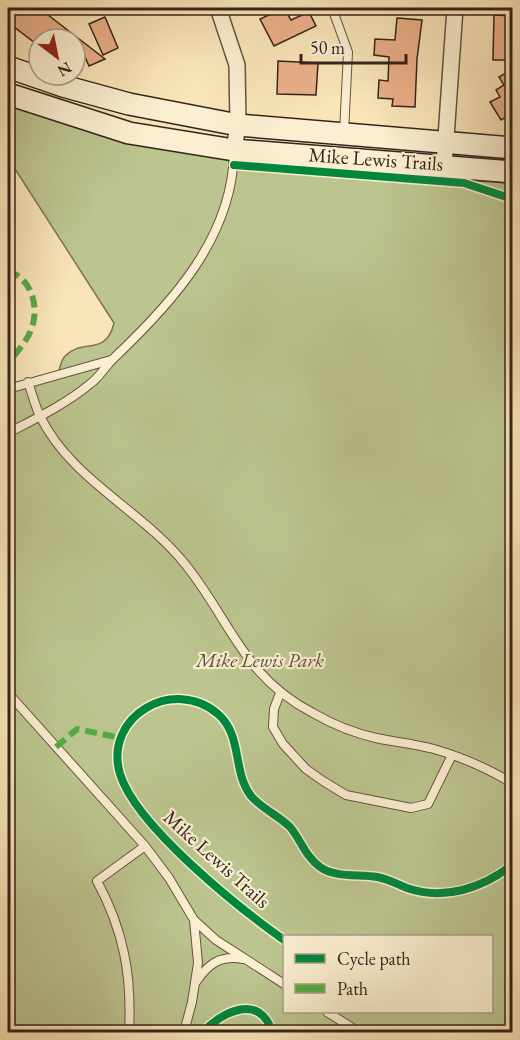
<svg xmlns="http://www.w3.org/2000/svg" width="520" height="1040" font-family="'EB Garamond',serif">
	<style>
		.green { fill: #bcc58f; stroke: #787456; stroke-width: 1.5; fill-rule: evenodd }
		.building { fill: #ebb088; stroke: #34241d; stroke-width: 1.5 }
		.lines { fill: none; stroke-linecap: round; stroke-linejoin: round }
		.service-casing { stroke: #655444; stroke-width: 10 }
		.minor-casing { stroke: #655444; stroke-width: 18 }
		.secondary-casing { stroke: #34241d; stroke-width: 24 }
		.service { stroke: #fbeed1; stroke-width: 8 }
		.minor { stroke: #fbeed1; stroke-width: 15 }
		.secondary { stroke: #fbeed1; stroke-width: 21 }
		.quiet { stroke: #54aa43; stroke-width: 6; stroke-dasharray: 12 6; stroke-linecap: butt }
		.cycleway-casing { stroke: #fbeed1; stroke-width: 11 }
		.cycleway { stroke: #00873e; stroke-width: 8 }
		.labels { text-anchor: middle; stroke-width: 4.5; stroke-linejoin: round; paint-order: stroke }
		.street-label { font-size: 20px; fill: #34241d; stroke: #fbeed1 }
		.park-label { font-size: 20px; font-style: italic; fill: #5d543f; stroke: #fbeed1 }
	</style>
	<rect width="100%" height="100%" fill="#f9e5b8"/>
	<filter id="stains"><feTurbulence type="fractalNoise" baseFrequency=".00333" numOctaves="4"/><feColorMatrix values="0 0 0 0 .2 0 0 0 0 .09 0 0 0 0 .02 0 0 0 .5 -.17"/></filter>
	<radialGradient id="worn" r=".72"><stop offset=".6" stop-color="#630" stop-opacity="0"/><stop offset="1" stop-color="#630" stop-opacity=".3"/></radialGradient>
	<path class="green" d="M8 101 85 129 512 182V1032H8V384L58 374C60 368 61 360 65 356 82 338 106 357 114 323L8 158ZM284 936H492V1012H284Z"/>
	<path class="building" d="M21 8H39L105 59 89 66 77 39H39V46L9 23Z
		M284 8 291 20 309 12 316 26 274 46 260 19Z
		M494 15 513 16V60H493Z
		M105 17 118 48 103 55 89 24Z
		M397 18 422 20 417 59 415 107 392 106 393 99 378 98 379 80 388 81 389 57 374 55 375 39 395 40Z
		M278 61 318 63 316 95 277 94Z
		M513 69V113L501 120 490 102 500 97 496 90 504 85 499 77Z"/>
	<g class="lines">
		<g class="service-casing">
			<path id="service" d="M332 8 348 52 344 132
				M28 382C32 393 35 406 40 416 71 480 142 510 185 564 231 621 242 676 313 713 332 724 354 733 376 738 395 742 415 744 434 749 462 757 487 768 512 783
				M8 389 111 360
				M8 433C35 419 66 404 90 384 100 377 106 365 115 357 173 302 232 237 234 153
				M8 693 145 846 169 878 194 920 216 940 284 984
				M280 693 274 709 273 727 283 744 306 769 323 781 346 795 411 808 428 804 452 755
				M196 982C208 964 220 955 243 959
				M327 1012 359 1032
				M129 1032C132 976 124 931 97 881L145 846
				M184 1032 192 1002 198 963 194 920"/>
		</g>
		<g class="minor-casing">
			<path id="minor" d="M218 8 237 65 238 125 234 150
				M444 166 455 8"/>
		</g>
		<g class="secondary-casing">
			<path id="secondary" d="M8 67 63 86 129 104 238 125 512 148
				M8 94 129 133 234 150 512 172"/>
		</g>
		<use href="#service" class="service"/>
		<use href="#minor" class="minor"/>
		<use href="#secondary" class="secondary"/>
		<path class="quiet" d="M8 271C32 278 40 308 31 330 26 343 15 353 8 365
			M56 747 77 729 121 738"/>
		<g class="cycleway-casing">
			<path id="cycleway" d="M234 165 464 183 512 199
				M284 940C239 908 136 826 120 774 103 716 174 676 218 714 243 736 232 771 251 796 262 809 278 815 290 827 301 840 305 856 320 867 335 878 359 874 377 877 388 879 397 884 407 888 444 901 483 888 512 865
				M203 1032C223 1011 260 993 272 1032"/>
		</g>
		<use href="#cycleway" class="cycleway"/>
	</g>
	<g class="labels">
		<g class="street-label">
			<text transform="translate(376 159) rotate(4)" y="7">Mike Lewis Trails</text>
			<text transform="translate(217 859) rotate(42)" y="7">Mike Lewis Trails</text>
		</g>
		<g class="park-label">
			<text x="260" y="667">Mike Lewis Park</text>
		</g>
	</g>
	<rect width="520" height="1040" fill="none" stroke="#f9e5b8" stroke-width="30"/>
	<rect x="9" y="9" width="502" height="1022" fill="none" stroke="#34241d" stroke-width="3"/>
	<rect x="15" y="15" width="490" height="1010" fill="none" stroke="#34241d" stroke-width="1.5"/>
	<rect x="283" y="935" width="210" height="78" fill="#fbeed1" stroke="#ab9d89" stroke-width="1.5"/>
	<rect x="295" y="954" width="30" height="9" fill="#00873e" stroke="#ab9d89" stroke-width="1.5"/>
	<text x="337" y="965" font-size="18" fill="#34241d">Cycle path</text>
	<rect x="295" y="984" width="30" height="9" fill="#54aa43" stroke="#ab9d89" stroke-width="1.5"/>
	<text x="337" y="995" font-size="18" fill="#34241d">Path</text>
	<g transform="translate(57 57) rotate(148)"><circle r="28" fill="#fbeed1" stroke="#ab9d89" stroke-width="1.5"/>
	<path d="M0-4.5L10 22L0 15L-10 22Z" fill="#8f2418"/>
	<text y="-9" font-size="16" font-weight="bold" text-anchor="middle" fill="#34241d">N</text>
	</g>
	<path d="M301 54v9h105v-9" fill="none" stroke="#34241d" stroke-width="3"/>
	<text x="310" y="54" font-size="18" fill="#34241d" stroke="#fbeed1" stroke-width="4.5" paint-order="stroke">50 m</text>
	<rect width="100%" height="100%" filter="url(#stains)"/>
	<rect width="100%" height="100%" fill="url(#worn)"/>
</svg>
